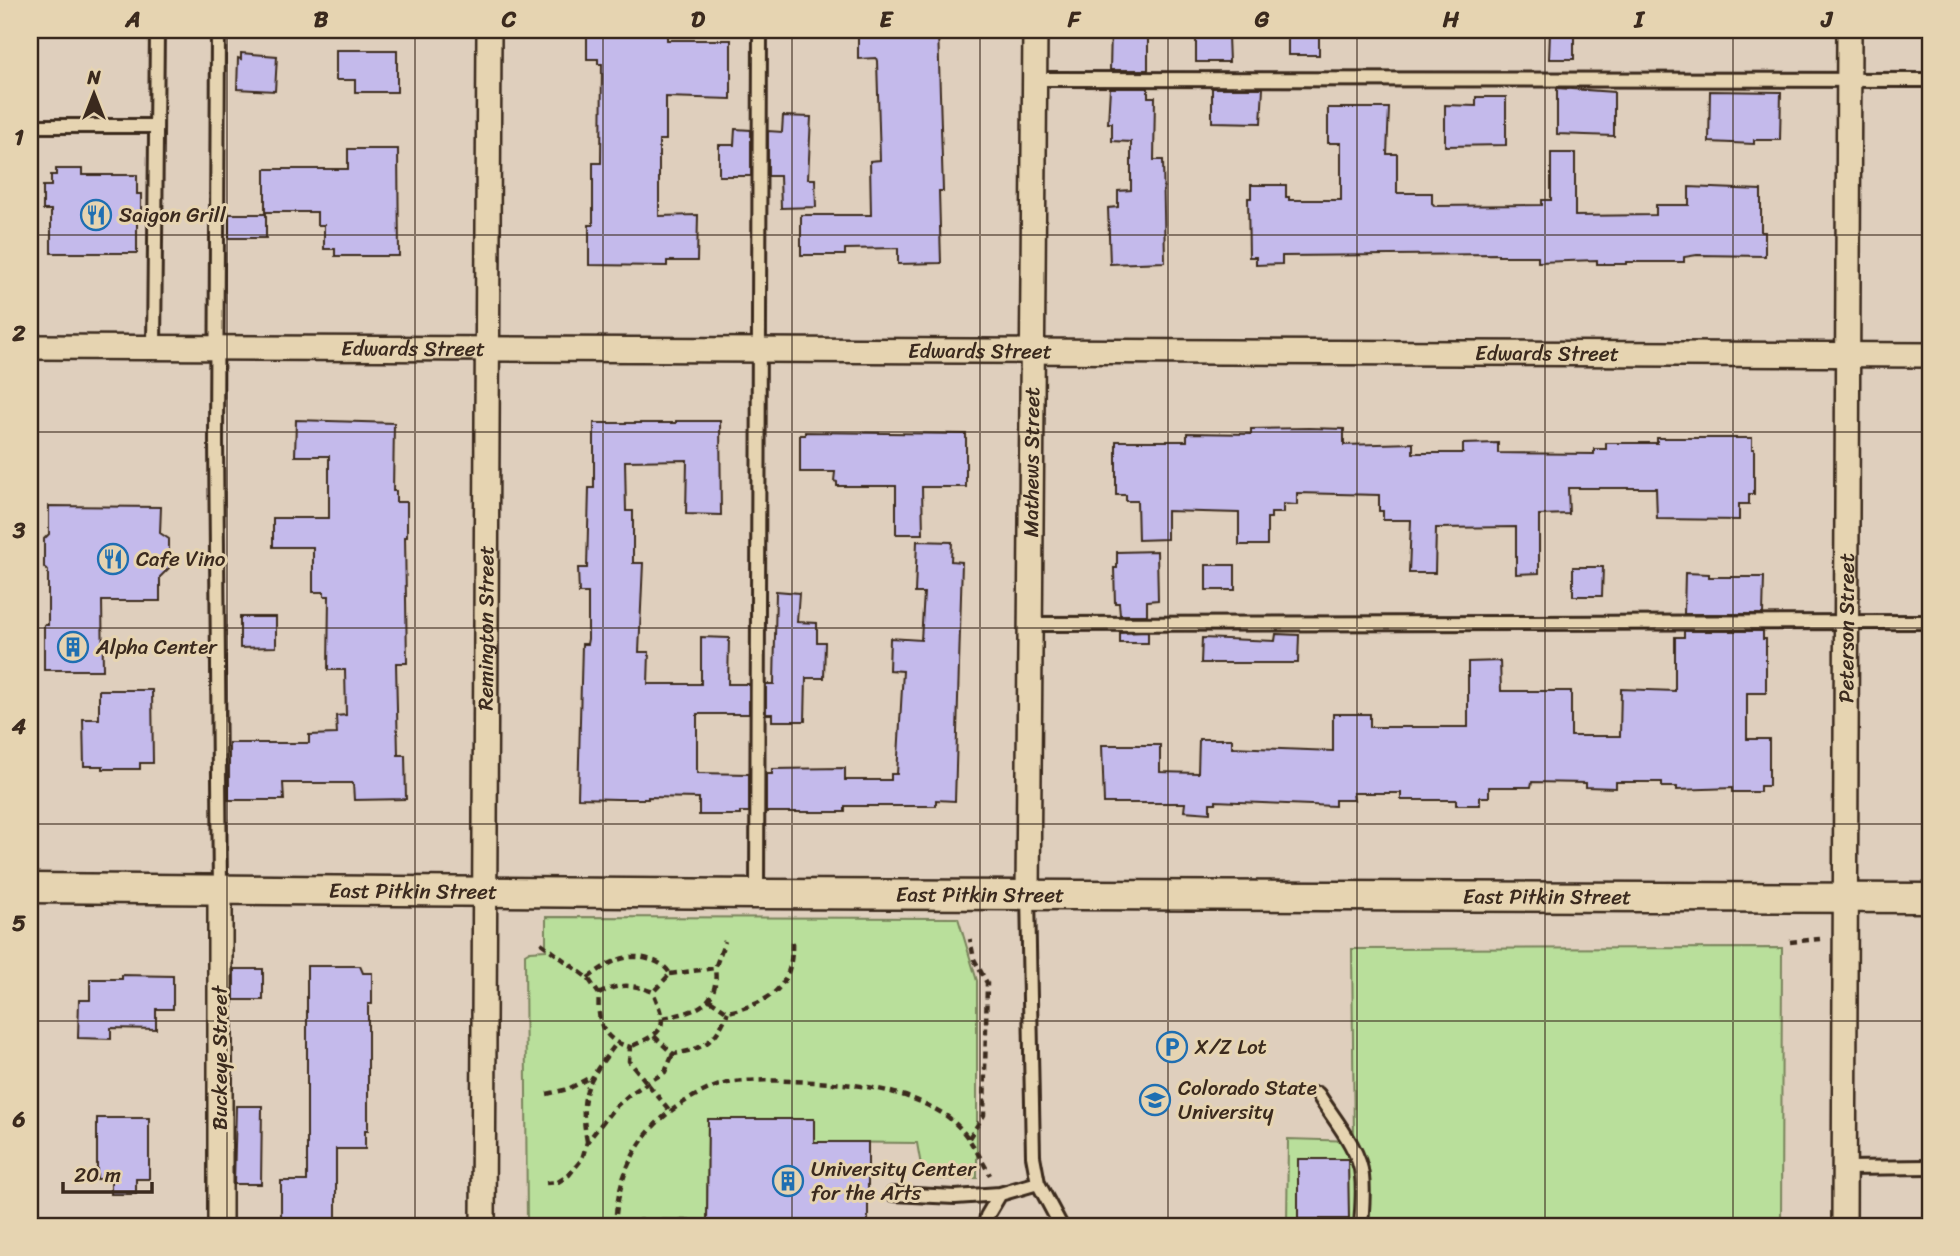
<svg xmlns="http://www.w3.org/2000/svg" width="1960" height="1256" font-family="Sriracha,sans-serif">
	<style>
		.green { fill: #b9df9b; stroke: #7a845c; stroke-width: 2 }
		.building { fill: #c4baeb; stroke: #3b2a1e; stroke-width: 2 }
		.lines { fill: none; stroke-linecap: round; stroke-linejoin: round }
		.service-casing { stroke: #3b2a1e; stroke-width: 18 }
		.minor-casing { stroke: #3b2a1e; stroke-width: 28 }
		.tertiary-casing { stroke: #3b2a1e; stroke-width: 33 }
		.path { stroke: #3b2a1e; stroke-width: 4.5; stroke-dasharray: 7 5; stroke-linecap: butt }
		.service { stroke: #e6d4b1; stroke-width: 12 }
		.minor { stroke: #e6d4b1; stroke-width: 23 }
		.tertiary { stroke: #e6d4b1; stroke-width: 28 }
		.grid { fill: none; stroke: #3b2a1e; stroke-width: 2; stroke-opacity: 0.55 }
		.labels { text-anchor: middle; stroke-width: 6; stroke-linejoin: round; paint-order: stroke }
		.poi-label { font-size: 21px; fill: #3b2a1e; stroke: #e6d4b1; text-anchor: start }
		.street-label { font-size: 21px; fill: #3b2a1e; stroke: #e6d4b1 }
		.neatline { fill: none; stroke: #3b2a1e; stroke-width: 2.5 }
		.grid-label { font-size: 23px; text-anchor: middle; font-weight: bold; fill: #3b2a1e }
	</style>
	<rect width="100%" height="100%" fill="#dfcfbd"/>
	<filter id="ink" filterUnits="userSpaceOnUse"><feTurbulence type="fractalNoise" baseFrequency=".0143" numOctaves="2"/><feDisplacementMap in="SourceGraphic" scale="14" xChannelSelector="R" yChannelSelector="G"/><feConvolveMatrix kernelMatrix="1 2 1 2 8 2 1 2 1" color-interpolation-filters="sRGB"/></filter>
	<g filter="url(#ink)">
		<path class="green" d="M546 917 958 918 977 981V1178L938 1179 922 1171 917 1143 814 1142V1119H708L707 1220 640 1219V1226H527L525 954 530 951 546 950Z
			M1782 948 1781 1226H1079V1224L1287 1225 1288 1139 1354 1141 1352 949Z"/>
		<path class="building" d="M587 30H667V40H731V99L666 97V140H659V216L698 215 697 261H667V266L589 265V225H593V163H601L602 64H598V59H587Z
			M858 30H938L943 191H939L941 263 898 264V248L845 249V255H801V215H871L870 161 880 160 877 61 876 58 858 59Z
			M1111 30H1148V70H1110Z
			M1288 31 1319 32V55H1288Z
			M1550 33H1574V59H1549Z
			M1196 36H1228L1229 62H1196Z
			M336 50H397V92H355V80H336Z
			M241 53 277 56 275 91 237 89 238 58 241 59Z
			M1110 88H1148V97H1155L1154 160H1163L1165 262 1110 264 1108 208 1118 207V191L1131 190V142L1112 141V123H1108Z
			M1212 88H1263L1261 123 1212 122Z
			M1557 88 1614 92V136L1557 134Z
			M1710 91 1781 92 1780 140H1754V144L1709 142Z
			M1476 97H1506V145L1445 146V105L1476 106Z
			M1328 108H1389L1387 154H1397V193H1432V203L1435 206 1542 205V200H1551V153H1575V216L1656 215V205H1689V187L1761 190V232H1765V256L1697 255 1684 257V262H1626V264H1597V260L1538 262V256H1498V254L1282 256V264L1256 265V257H1249L1248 198H1251V185H1286V197H1289V200H1341V143H1328Z
			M783 116 811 117 808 179H815L816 207 781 208 780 176H768V131L782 132Z
			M735 129 751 130V176H719V145H734Z
			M348 149H398L399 256H335V249H324V225H317V212H265V169H348Z
			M56 169H82V175H137V194H141V221H137V253H51V210H43V186H51V175H56Z
			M229 214H266V238H229Z
			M296 420 394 423 393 491H396V502H407V537H405L407 663H396L398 755H405L406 799 354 800 353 783H283L284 800H229V743H309V735L337 734 336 716 346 715 345 670H328L329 596H324V592H313V547H273V518H329V456H295Z
			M676 421H720L721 515 686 514 687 460 625 461 626 511H633V563H643L639 652H649L648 684H701V637L729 638 728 684H749V714H697V773L749 774V812H740V815H699V798L648 797V799H617L578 798 582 644H587L588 639V593H579L578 568H587L589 488H594V423H676Z
			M1309 428 1344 429V445L1413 443V453H1463V444L1498 443V453L1594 454V449H1606V443H1657V438H1752V449H1754V494H1749V504H1739V520L1657 519 1656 488H1568L1569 514 1539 515V573L1516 574V527L1436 528 1435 573H1409L1411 520H1383V511H1379V495L1297 493V505L1283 504V513H1271V518H1267V545H1239V513L1167 511V539L1138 540 1137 501H1126V495H1116V441H1187V433L1251 434V429Z
			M805 432 966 434V487H922L923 534H896V486H837V482L834 481 835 472H800V435H805Z
			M49 506 161 507 160 533 169 539V568L160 577V601H102L103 670H44V625H48V571L44 567V539L49 534Z
			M917 541 952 542 951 561 962 562 955 801 936 800V806H845V812H766V774H772V769L845 768V780H891V774H897L903 671 889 670 890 638 921 640 924 593H915Z
			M1157 551 1158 600 1147 601V615H1120L1119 603H1115L1114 568H1117V552Z
			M1206 565H1235V590H1206Z
			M1573 567H1603L1602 596H1573Z
			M1685 573 1709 574V577H1764L1763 614H1684Z
			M776 591 799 593 797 622 817 623V642H825L824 678H806L805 721H772V714H766V684H774Z
			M240 617H276V647L240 648Z
			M1684 631H1763V639H1766V693H1747V739H1769V786H1760V792H1732V788L1677 790V787H1662V782H1616V788L1586 787V783L1532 782 1531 787H1489V797H1480V805H1456V800H1401V793H1353L1354 800H1335V806L1216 801V803H1210V813L1184 811 1185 803H1104L1102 745H1160V772L1198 773 1199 739H1232V747L1333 751V714H1370V727H1468V662L1500 661 1501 691H1571V736H1620L1621 689 1675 691V637H1684Z
			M1148 632V643H1120V633Z
			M1276 634 1299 635 1298 663H1201L1202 638 1275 641Z
			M99 690H152L153 763H140V769H103V766H84L83 719H99Z
			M307 966H360L363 973H372V1004H368V1130H365V1149H336V1226H281V1181H307Z
			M234 969H263V1000H234Z
			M122 975 173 976V1009H156V1029L111 1028V1039L78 1038 79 1000H90V979H122Z
			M236 1106H262L261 1184H234Z
			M97 1118H149V1179H136V1194H111V1179H97Z
			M708 1119H814V1142H868V1226H707Z
			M1298 1159H1348L1349 1219H1298Z"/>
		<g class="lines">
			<g class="service-casing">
				<path id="service" d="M218 30 216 441 220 890
					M1034 79 1930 80
					M30 126H156
					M154 348 157 30
					M1029 624 1930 622
					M757 894 760 30
					M1028 894 1033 1156 1038 1183 1061 1226
					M1318 1094C1332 1117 1360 1149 1362 1176 1364 1192 1362 1210 1361 1226
					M1844 1168 1930 1167
					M893 1194 955 1197 1000 1194 1038 1183
					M985 1226 987 1216 1000 1194"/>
			</g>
			<g class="minor-casing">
				<g id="minor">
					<path id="s1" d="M30 347 1930 355"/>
					<path d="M220 890V1226"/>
					<path id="s2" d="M1028 894 1035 30"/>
					<path id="s3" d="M483 1226 489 30"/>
					<path id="s4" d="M1844 1226 1849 30"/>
				</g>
			</g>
			<g class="tertiary-casing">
				<g id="tertiary">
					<path id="s5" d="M30 888 757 894 1930 898"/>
				</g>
			</g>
			<path class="path" d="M1790 942 1820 939
				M541 943 588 978 599 994C597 1020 601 1040 630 1047L629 1061 670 1111
				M670 974 715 968 725 941
				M588 978C607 964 624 952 648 959 657 961 666 966 670 974L653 992
				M599 994C618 983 633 984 653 992 668 1028 666 1031 630 1047
				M710 1000 728 1012C770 1003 794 987 792 941
				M663 1018C694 1012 720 1006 715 968
				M654 1036 673 1054C705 1049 715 1042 728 1012
				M547 1094 568 1089 589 1078
				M969 1138 984 1115 987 983 974 959 970 939
				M587 1141C578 1093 588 1080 616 1044
				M546 1183 558 1182 569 1175 582 1159 587 1142 614 1108 630 1094 665 1072 673 1054
				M615 1226C618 1173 638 1130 684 1102 696 1095 709 1088 723 1084 752 1078 784 1081 814 1082 859 1084 902 1089 942 1113 965 1127 977 1152 990 1175"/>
			<use href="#service" class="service"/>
			<use href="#minor" class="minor"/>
			<use href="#tertiary" class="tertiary"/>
		</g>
	</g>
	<path class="grid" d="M227 30V1226M415 30V1226M603 30V1226M792 30V1226M980 30V1226M1168 30V1226M1357 30V1226M1545 30V1226M1733 30V1226M30 235H1930M30 432H1930M30 628H1930M30 824H1930M30 1021H1930"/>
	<defs>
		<g id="restaurant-ring" transform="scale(1.575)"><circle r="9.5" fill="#e6d4b1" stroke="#1f6fb2" stroke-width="1.5"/><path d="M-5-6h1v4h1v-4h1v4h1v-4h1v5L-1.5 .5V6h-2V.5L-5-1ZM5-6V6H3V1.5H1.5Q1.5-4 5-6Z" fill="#1f6fb2"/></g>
		<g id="building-ring" transform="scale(1.575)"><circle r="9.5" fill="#e6d4b1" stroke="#1f6fb2" stroke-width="1.5"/><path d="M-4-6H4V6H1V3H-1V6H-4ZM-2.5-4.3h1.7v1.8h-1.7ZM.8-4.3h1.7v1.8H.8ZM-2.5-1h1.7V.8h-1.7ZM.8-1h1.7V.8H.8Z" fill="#1f6fb2"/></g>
		<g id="parking-ring" transform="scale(1.575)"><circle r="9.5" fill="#e6d4b1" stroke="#1f6fb2" stroke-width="1.5"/><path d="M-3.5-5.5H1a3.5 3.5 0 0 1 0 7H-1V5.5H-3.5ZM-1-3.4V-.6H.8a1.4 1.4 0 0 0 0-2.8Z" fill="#1f6fb2"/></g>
		<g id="university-ring" transform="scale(1.575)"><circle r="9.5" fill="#e6d4b1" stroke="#1f6fb2" stroke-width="1.5"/><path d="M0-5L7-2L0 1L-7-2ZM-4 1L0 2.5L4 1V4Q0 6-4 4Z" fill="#1f6fb2"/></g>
	</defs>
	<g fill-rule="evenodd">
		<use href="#restaurant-ring" x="96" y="215"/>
		<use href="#restaurant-ring" x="113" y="559"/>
		<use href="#building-ring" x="73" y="647"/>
		<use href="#parking-ring" x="1172" y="1047"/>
		<use href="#university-ring" x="1155" y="1100"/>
		<use href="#building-ring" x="788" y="1181"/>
	</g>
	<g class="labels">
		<g class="poi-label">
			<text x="119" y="222">Saigon Grill</text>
			<text x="136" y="566">Cafe Vino</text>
			<text x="96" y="654">Alpha Center</text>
			<text x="1195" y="1054">X/Z Lot</text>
			<text x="1178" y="1095">Colorado State<tspan x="1178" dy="24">University</tspan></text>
			<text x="811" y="1176">University Center<tspan x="811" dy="24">for the Arts</tspan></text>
		</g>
		<g class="street-label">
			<text dy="7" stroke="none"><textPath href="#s1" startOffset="383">Edwards Street</textPath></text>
			<text dy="7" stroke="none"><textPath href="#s1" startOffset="950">Edwards Street</textPath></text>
			<text dy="7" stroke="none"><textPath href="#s1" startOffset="1517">Edwards Street</textPath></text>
			<text dy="7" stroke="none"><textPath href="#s2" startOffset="432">Mathews Street</textPath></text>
			<text dy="7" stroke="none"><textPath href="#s3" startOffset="598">Remington Street</textPath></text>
			<text dy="7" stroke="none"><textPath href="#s4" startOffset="598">Peterson Street</textPath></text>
			<text dy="7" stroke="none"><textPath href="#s5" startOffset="383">East Pitkin Street</textPath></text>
			<text dy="7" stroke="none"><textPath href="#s5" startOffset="950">East Pitkin Street</textPath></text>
			<text dy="7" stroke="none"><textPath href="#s5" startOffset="1517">East Pitkin Street</textPath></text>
			<text transform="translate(220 1058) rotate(-90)" y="7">Buckeye Street</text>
		</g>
	</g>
	<rect width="1960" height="1256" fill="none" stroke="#e6d4b1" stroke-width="77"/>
	<g transform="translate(94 94)" stroke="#e6d4b1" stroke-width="5" paint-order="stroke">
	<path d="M0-5L12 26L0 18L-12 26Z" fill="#3b2a1e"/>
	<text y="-10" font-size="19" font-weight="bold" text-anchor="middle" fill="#3b2a1e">N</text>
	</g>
	<path d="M63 1182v10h89v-10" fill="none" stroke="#3b2a1e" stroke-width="3.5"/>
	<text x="74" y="1182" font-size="21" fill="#3b2a1e" stroke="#e6d4b1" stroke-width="5" paint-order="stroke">20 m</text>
	<rect x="38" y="38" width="1884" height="1180" class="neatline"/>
	<g class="grid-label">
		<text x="133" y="27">A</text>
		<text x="321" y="27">B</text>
		<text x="509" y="27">C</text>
		<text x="698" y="27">D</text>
		<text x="886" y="27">E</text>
		<text x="1074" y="27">F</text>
		<text x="1262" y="27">G</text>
		<text x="1451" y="27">H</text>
		<text x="1639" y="27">I</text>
		<text x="1827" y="27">J</text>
		<text x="19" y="145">1</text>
		<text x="19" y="341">2</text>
		<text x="19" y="538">3</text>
		<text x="19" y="734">4</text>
		<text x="19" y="931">5</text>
		<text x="19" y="1127">6</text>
	</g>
</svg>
